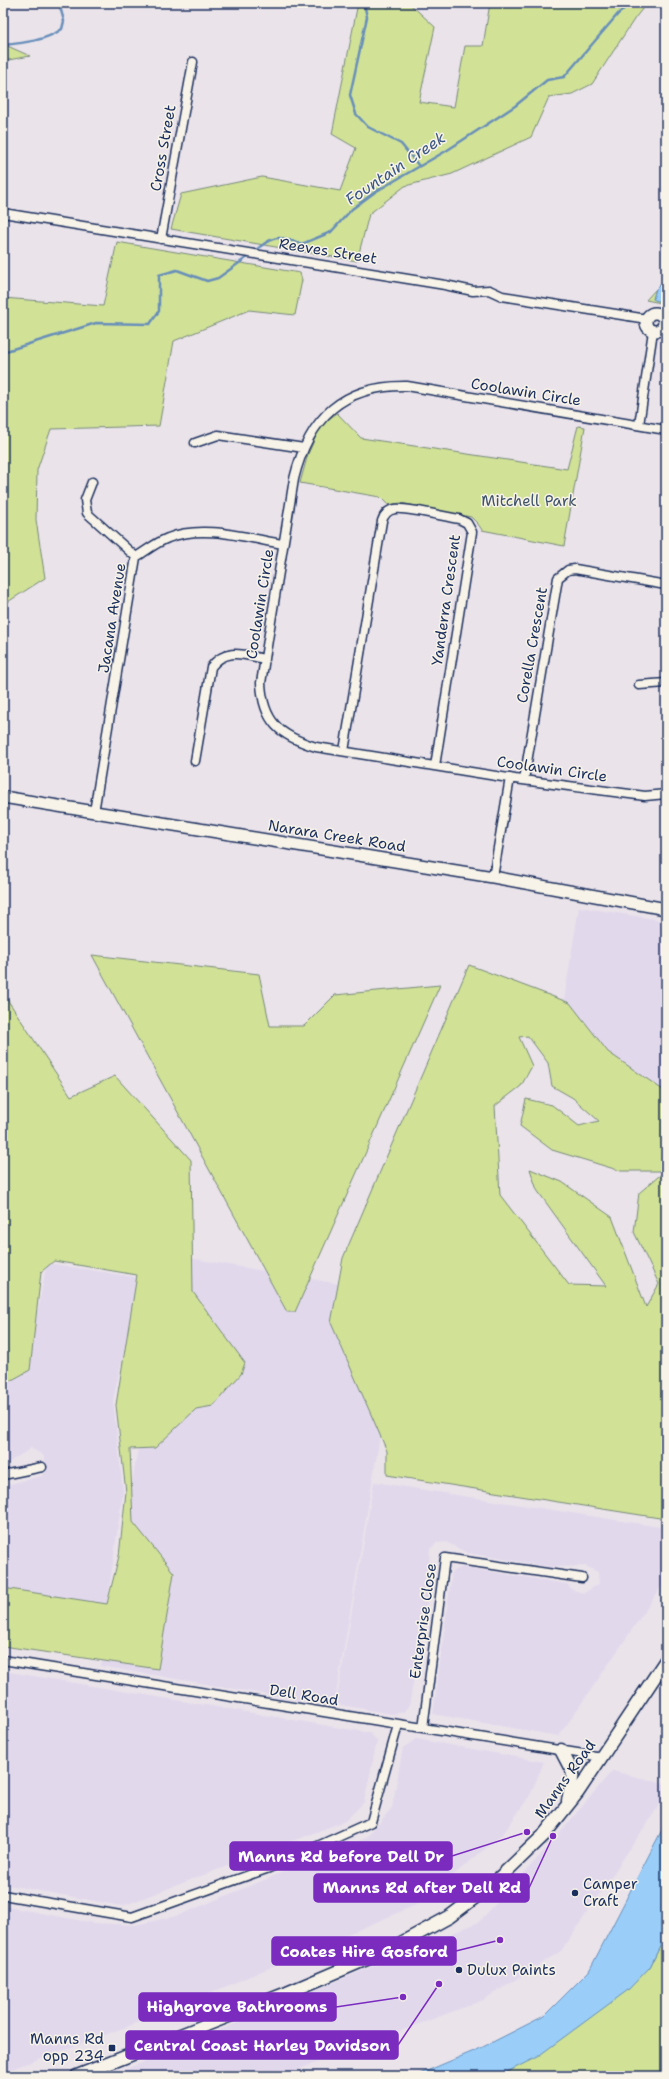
<svg xmlns="http://www.w3.org/2000/svg" width="669" height="2079" font-family="'Shantell Sans',sans-serif">
	<style>
		.built { fill: #e1d8ec }
		.green { fill: #d1e296; stroke: #76887a; fill-rule: evenodd }
		.water { fill: #9acef8; stroke: #678eba }
		.lines { fill: none; stroke-linecap: round; stroke-linejoin: round }
		.stream { stroke: #678eba; stroke-width: 2.5 }
		.street-casing { stroke: #1b2f5e; stroke-width: 11 }
		.secondary-casing { stroke: #1b2f5e; stroke-width: 14 }
		.primary-casing { stroke: #1b2f5e; stroke-width: 15 }
		.street { stroke: #f7f3e8; stroke-width: 8 }
		.secondary { stroke: #f7f3e8; stroke-width: 11 }
		.primary { stroke: #f7f3e8; stroke-width: 12 }
		.poi-dot { fill: #1b2f5e; stroke: #f7f3e8; stroke-width: 1.5 }
		.labels { text-anchor: middle; stroke-width: 3; stroke-linejoin: round; paint-order: stroke }
		.street-label { font-size: 15px; fill: #1b2f5e; stroke: #f7f3e8 }
		.park-label { font-size: 15px; fill: #3f5369; stroke: #f7f3e8 }
		.poi-label { font-size: 15px; fill: #1b2f5e; stroke: #f7f3e8; text-anchor: start }
		.water-label { font-size: 16px; font-style: italic; fill: #3b5784; stroke: #f7f3e8 }
		.leader { fill: none; stroke: #7b2cbf; stroke-width: 1.5 }
		.callout-dot { fill: #7b2cbf; stroke: #f7f3e8; stroke-width: 1.5 }
		.callout { fill: #7b2cbf; stroke: #7b2cbf; stroke-width: 1.5 }
		.callout-label { font-size: 16px; text-anchor: middle; font-weight: bold; fill: #fff }
	</style>
	<rect width="100%" height="100%" fill="#eae3ea"/>
	<filter id="ink" filterUnits="userSpaceOnUse"><feTurbulence type="fractalNoise" baseFrequency=".025" numOctaves="2"/><feDisplacementMap in="SourceGraphic" scale="8" xChannelSelector="R" yChannelSelector="G"/><feConvolveMatrix kernelMatrix="1 2 1 2 8 2 1 2 1" color-interpolation-filters="sRGB"/></filter>
	<g filter="url(#ink)">
		<path class="built" d="M579 907 666 921V1122L551 1081Z
			M171 1255 404 1295 334 1706 101 1666Z
			M47 1263 140 1278 113 1400 123 1491 107 1604 3 1588V1486L42 1476 47 1466 43 1455 31 1448 3 1466V1362L27 1366Z
			M374 1482 666 1528V1580L559 1736 433 1714 452 1572 462 1567 567 1584 572 1590 584 1593 599 1584 598 1572 586 1566 551 1567 468 1553 446 1542 436 1543 430 1549 429 1562 432 1574 409 1706 404 1712 392 1714 336 1704Z
			M3 1671 370 1733 377 1741 364 1802 345 1821 122 1906 3 1884Z
			M416 1739 544 1762 530 1795 503 1834 418 1904 164 2013 3 2072V1906L93 1923 135 1925 177 1916 366 1838 392 1808 403 1748Z
			M612 1771 666 1784V1795L561 1951 483 2000 281 2076H110L479 1922 548 1847Z"/>
		<path class="green" d="M358 3H409L435 27 419 102 454 107 465 46H483L490 3H647L635 18 592 84 572 94 549 97 531 137 452 174 405 186 369 214 357 261 171 229 181 194 262 177 340 191 356 148 332 134Z
			M3 44 30 56 3 61Z
			M117 242 300 273 302 280 295 315 249 310 174 341 159 426 51 429 37 470 36 520 45 578 3 605V298L103 306Z
			M656 289 653 299 666 300V304L646 300Z
			M337 413 361 438 567 469 578 426 585 427 564 546 482 530 478 524 471 517 401 503 388 505 380 497 300 483 308 454 321 425Z
			M92 955 259 974 270 1026H304L335 995 440 985 295 1312H287Z
			M469 965 570 1003 608 1052 666 1092V1519L387 1475V1451L331 1323 343 1258ZM528 1036 548 1063 552 1086 573 1098 599 1121 579 1126 552 1105 526 1099 520 1126 552 1150 621 1171H665L639 1193 634 1232 659 1284 646 1307 612 1217 562 1182 530 1169 537 1190 606 1286 569 1285 500 1195 495 1106 521 1086 532 1066 519 1037Z
			M3 993 71 1096 115 1076 191 1160 193 1292 245 1363 241 1374 213 1406 196 1409 155 1448 130 1449 133 1522 174 1573 158 1669 3 1646V1588L107 1604 119 1556 126 1492 116 1405 137 1275 54 1261 41 1272 30 1370 3 1385Z
			M666 1934V2076H499L509 2072 650 1967Z"/>
		<path class="water" d="M666 279V300L657 301 653 299 656 289Z
			M666 1822V1934L650 1967 628 1990 537 2057 499 2076H415L481 2048 544 2016 589 1971Z"/>
		<g class="lines">
			<path class="stream" d="M217 3 220 5H247L257 3
				M359 3 365 8 367 17 350 95 356 114 368 127 401 144 419 166
				M3 45C23 43 45 41 62 29L64 21 59 3
				M255 251C274 234 278 236 302 244L331 232 352 209 375 192 446 151 515 106 547 80 564 77 618 14 630 3
				M3 352 96 323 150 324 159 311V275L177 270 207 281 218 278 249 256"/>
			<g class="street-casing">
				<path id="street" d="M3 213 445 285 473 291 489 290 502 296 647 319
					M161 239 193 62
					M639 425 653 331
					M666 430 407 386C343 385 309 417 294 479L261 683C263 722 280 736 316 747L515 779 645 796 666 794
					M195 443 218 435 304 448
					M92 482 85 500 87 513 136 557
					M639 685 666 683
					M344 751 382 521C384 515 387 510 395 509 407 507 445 517 459 519L467 523 472 532 435 766
					M195 761 211 667C226 647 244 655 265 659
					M524 780 558 578 568 570 575 569 666 585
					M94 812 136 557C146 551 157 542 168 538 203 524 247 538 283 544
					M493 877 510 778
					M3 1475 42 1467
					M3 1660 602 1757
					M423 1728 445 1558 582 1578
					M3 1895 132 1917 269 1868 371 1822 398 1725"/>
			</g>
			<g class="secondary-casing">
				<path id="secondary" d="M646 322a9 9 0 1 1 18 0a9 9 0 1 1-18 0Z
					M3 797 493 877 666 909"/>
			</g>
			<g class="primary-casing">
				<path id="primary" d="M561 1750 573 1773 568 1801
					M77 2076 287 1993 390 1949 449 1917 494 1883 543 1836 578 1792 666 1660"/>
			</g>
			<use href="#street" class="street"/>
			<use href="#secondary" class="secondary"/>
			<use href="#primary" class="primary"/>
		</g>
	</g>
	<g class="poi-dot">
		<circle cx="575" cy="1893" r="4"/>
		<circle cx="459" cy="1970" r="4"/>
		<rect x="108" y="2044" width="8" height="8" rx="2"/>
	</g>
	<g class="labels">
		<g class="street-label">
			<text transform="translate(163 148) rotate(-80)" y="5">Cross Street</text>
			<text transform="translate(328 251) rotate(9)" y="5">Reeves Street</text>
			<text transform="translate(526 392) rotate(9)" y="5">Coolawin Circle</text>
			<text transform="translate(446 600) rotate(-82)" y="5">Yanderra Crescent</text>
			<text transform="translate(260 604) rotate(-81)" y="5">Coolawin Circle</text>
			<text transform="translate(112 618) rotate(-81)" y="5">Jacana Avenue</text>
			<text transform="translate(532 645) rotate(-80)" y="5">Corella Crescent</text>
			<text transform="translate(552 769) rotate(8)" y="5">Coolawin Circle</text>
			<text transform="translate(337 836) rotate(9)" y="5">Narara Creek Road</text>
			<text transform="translate(423 1621) rotate(-82)" y="5">Enterprise Close</text>
			<text transform="translate(304 1695) rotate(9)" y="5">Dell Road</text>
			<text transform="translate(565 1779) rotate(-54)" y="5">Manns Road</text>
		</g>
		<g class="park-label">
			<text x="529" y="506">Mitchell Park</text>
		</g>
		<g class="poi-label">
			<text x="583" y="1889">Camper<tspan x="583" dy="17">Craft</tspan></text>
			<text x="467" y="1975">Dulux Paints</text>
			<text x="104" y="2044" text-anchor="end">Manns Rd<tspan x="104" dy="17">opp 234</tspan></text>
		</g>
		<g class="water-label">
			<text transform="translate(395 168) rotate(-34)" y="6">Fountain Creek</text>
		</g>
	</g>
	<path class="leader" d="M527 1832L452 1856M553 1836L529 1888M500 1940L456 1951M403 1997L336 2007M439 1984L398 2045"/>
	<g class="callout-dot">
		<circle cx="527" cy="1832" r="4"/>
		<circle cx="553" cy="1836" r="4"/>
		<circle cx="500" cy="1940" r="4"/>
		<circle cx="403" cy="1997" r="4"/>
		<circle cx="439" cy="1984" r="4"/>
	</g>
	<g class="callout">
		<rect x="230" y="1842" width="222" height="28" rx="4"/>
		<rect x="314" y="1874" width="215" height="28" rx="4"/>
		<rect x="272" y="1937" width="184" height="28" rx="4"/>
		<rect x="139" y="1993" width="197" height="28" rx="4"/>
		<rect x="126" y="2031" width="272" height="28" rx="4"/>
	</g>
	<g class="callout-label">
		<text x="341" y="1862">Manns Rd before Dell Dr</text>
		<text x="422" y="1893">Manns Rd after Dell Rd</text>
		<text x="364" y="1957">Coates Hire Gosford</text>
		<text x="237" y="2012">Highgrove Bathrooms</text>
		<text x="262" y="2051">Central Coast Harley Davidson</text>
	</g>
	<rect width="669" height="2079" fill="none" stroke="#f7f3e8" stroke-width="16"/>
	<rect x="8" y="8" width="653" height="2063" fill="none" stroke="#1b2f5e" stroke-width="1.5" filter="url(#ink)"/>
</svg>
